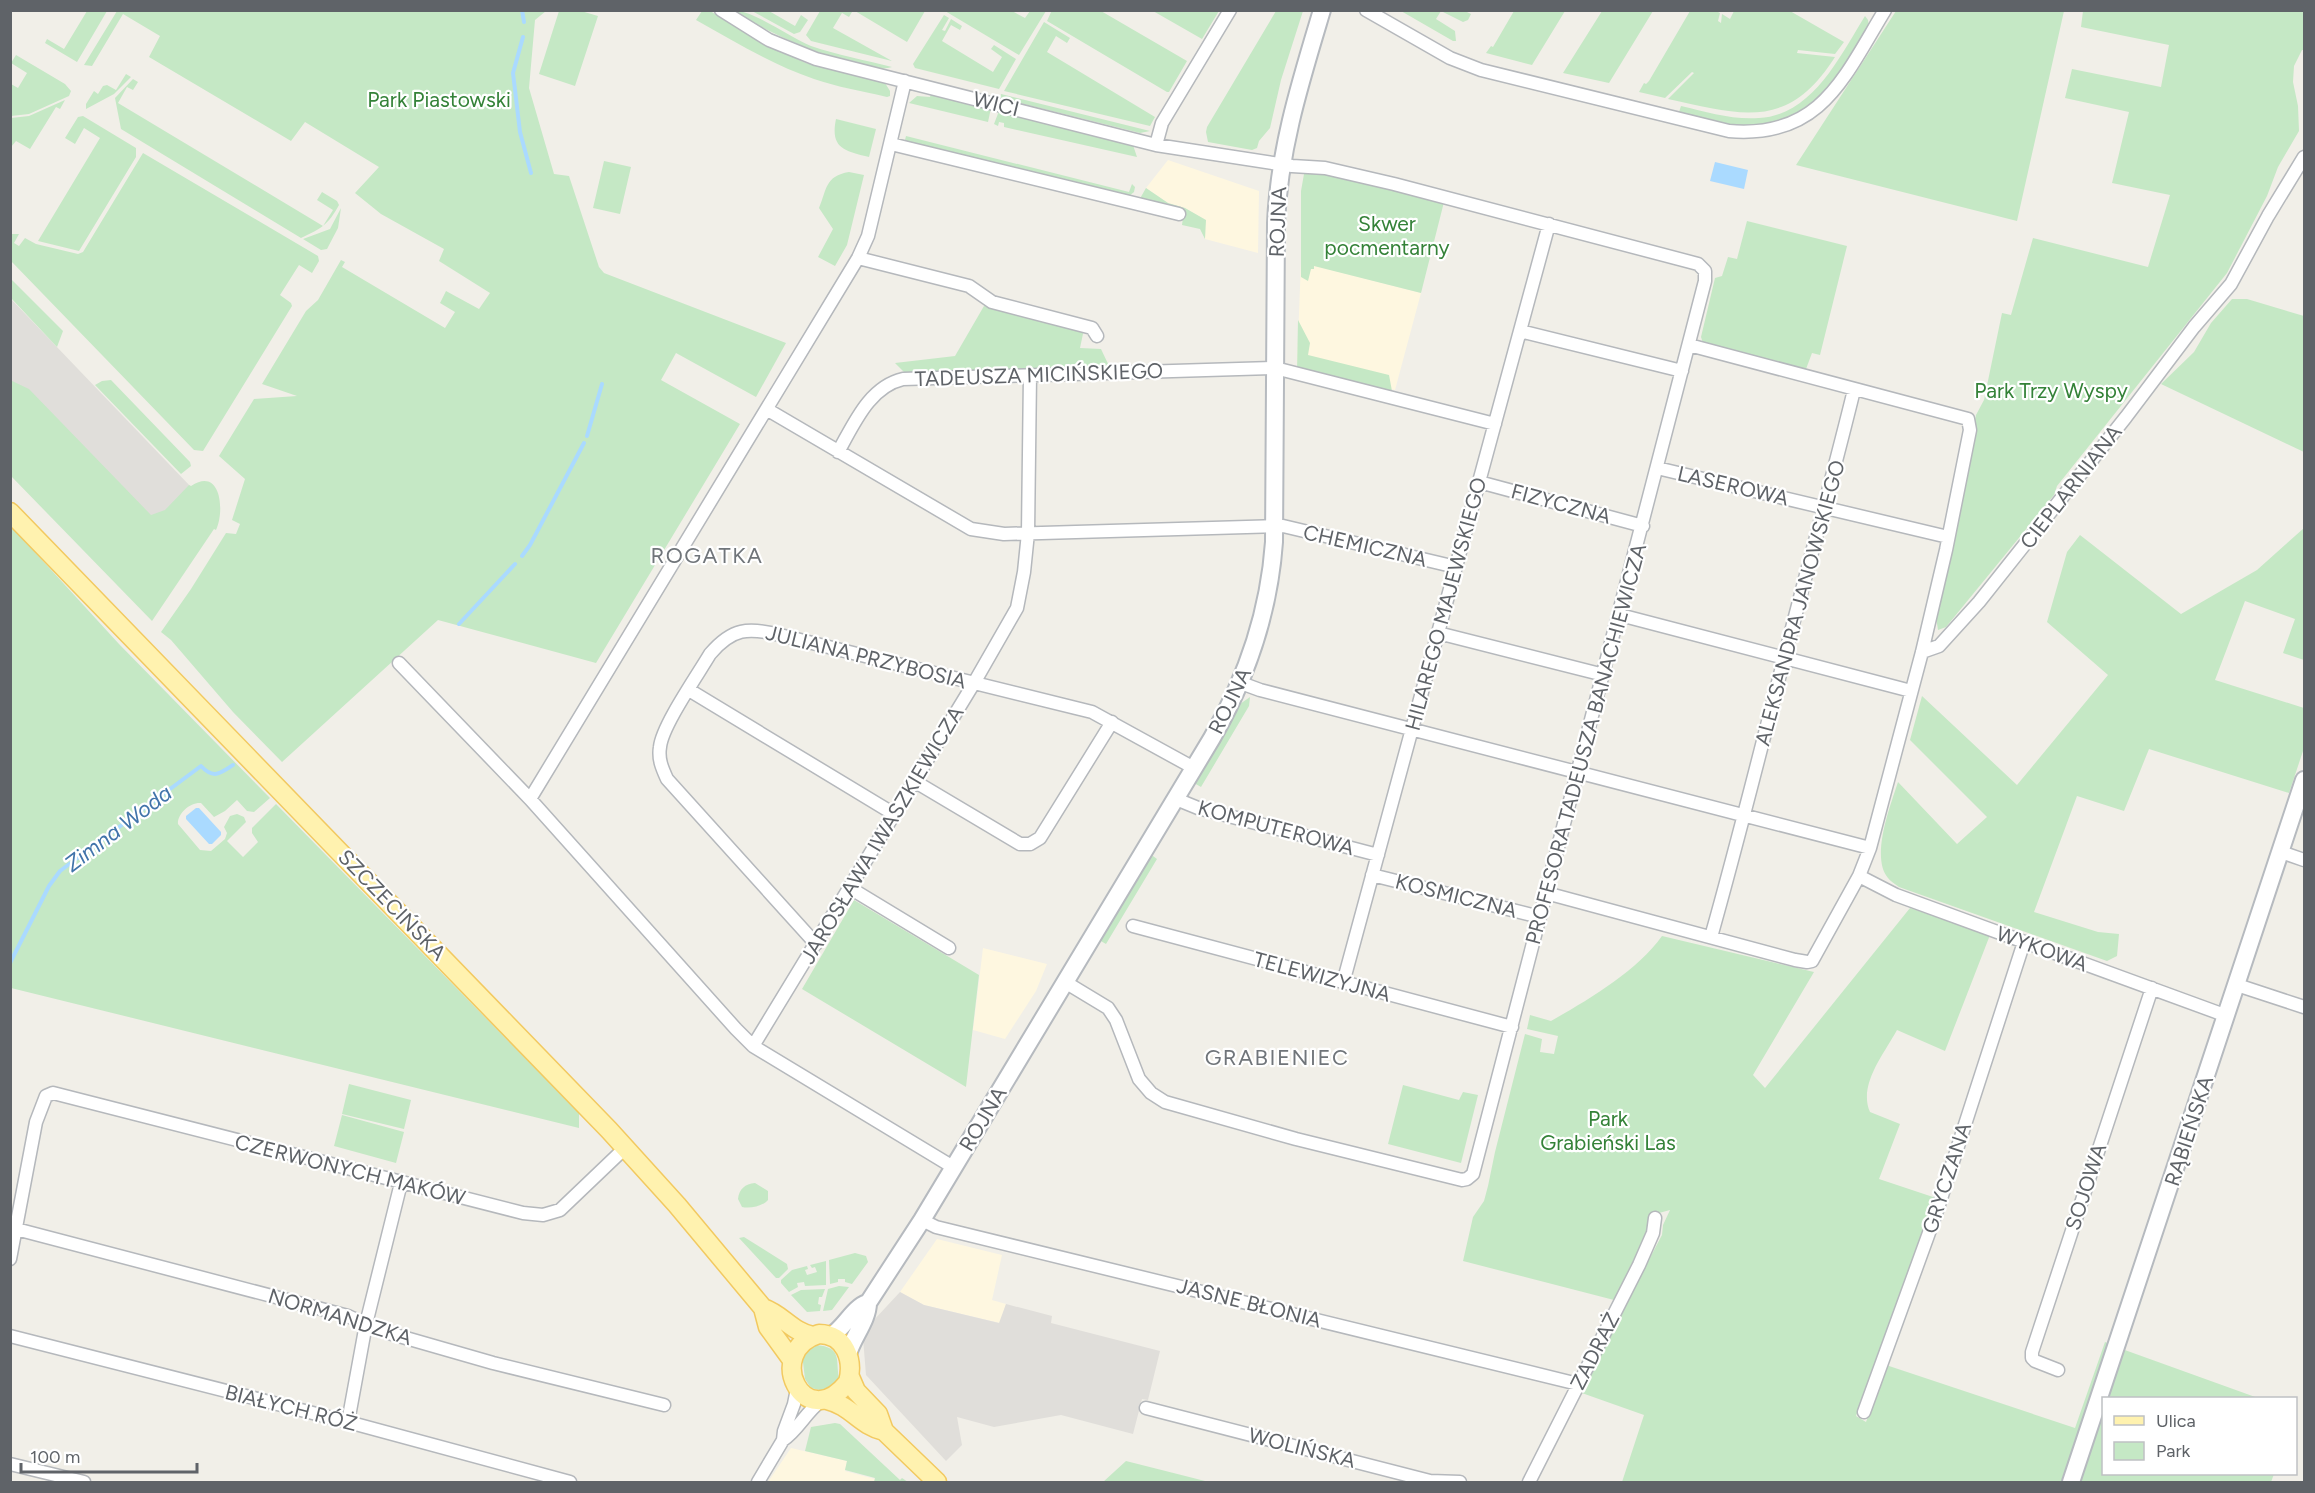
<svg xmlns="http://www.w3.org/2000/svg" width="2315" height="1493" font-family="Figtree,sans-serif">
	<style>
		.commercial { fill: #fef7e0 }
		.industrial { fill: #e0deda }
		.green { fill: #c5e8c5 }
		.water { fill: #aadaff }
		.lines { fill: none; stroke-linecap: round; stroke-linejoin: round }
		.stream { stroke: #aadaff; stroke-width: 4 }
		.street-casing { stroke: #b5b8bc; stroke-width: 15 }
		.secondary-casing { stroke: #b6babf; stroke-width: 20 }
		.primary-casing { stroke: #f2c960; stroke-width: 21 }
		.street { stroke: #fff; stroke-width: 12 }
		.secondary { stroke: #fff; stroke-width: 16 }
		.primary { stroke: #fff2af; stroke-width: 18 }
		.labels { text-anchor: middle; stroke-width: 4.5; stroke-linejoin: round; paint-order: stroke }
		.park-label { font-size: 21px; fill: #348238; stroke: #fff }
		.street-label { font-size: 21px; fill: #5f6368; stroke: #fff }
		.neighbourhood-label { font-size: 22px; letter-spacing: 1.5px; fill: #70757a; stroke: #fff }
		.water-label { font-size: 22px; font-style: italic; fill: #4174aa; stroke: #fff }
	</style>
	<rect width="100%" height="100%" fill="#f1efe8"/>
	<path class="commercial" d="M1168 160 1259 191 1258 253 1205 239V220L1185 208 1168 203 1146 188Z
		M1301 262 1421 293 1395 390 1297 364Z
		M983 948 1047 964 1036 991 1005 1039 973 1030Z
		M937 1239 1002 1255 992 1300 1006 1304 1000 1323 924 1305 900 1292Z
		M791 1448 847 1461 845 1471 875 1479 874 1482H768Z"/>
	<path class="industrial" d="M10 298 191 487 150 528 11 390Z
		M900 1292 924 1305 999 1323 1006 1304 1052 1316 1051 1323 1160 1351 1148 1400 1142 1399 1133 1434 1061 1415 994 1427 957 1417 962 1445 946 1461 866 1375 863 1338 873 1321Z"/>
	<path class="green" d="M1052 10 1101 11 1187 61 1169 92H1167L1047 21Z
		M87 11H107L77 62 45 43 47 39 64 49Z
		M117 11H546L535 20 529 88 554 174 569 176 599 267 604 273 786 343 756 397 676 353 661 380 740 424 596 663 438 620 282 762 233 712 171 640 161 632 191 589 226 533 236 534 240 524 232 520 245 479 219 456 254 399 297 396 262 384 306 311 318 300 341 260 345 262 342 267 445 328 455 312 440 303 446 291 479 309 490 293 439 261 444 249 381 214 355 193 379 167 305 122 291 141 149 57 160 36 123 14 92 66 84 65Z
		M559 11H581L598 16 575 86 539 74Z
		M702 11H710L777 50 806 63 885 83 890 91V96L887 97C862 91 837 87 814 79 772 65 734 41 696 20Z
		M736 11C752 10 791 38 811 46 837 55 865 60 892 67 866 77 757 30 736 11Z
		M752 11H769L795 26 801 15 808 20 800 32 794 34Z
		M820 11 852 12 849 17 842 13 833 28 892 61 811 41 806 35Z
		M925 11 907 42 855 11 925 10Z
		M945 11H1012L1025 18 1030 11H1046L1019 55Z
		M1153 11 1219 10V11L1202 39Z
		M1276 11H1303L1281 80 1270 128 1259 141 1257 148 1252 150 1208 142 1206 132 1207 127Z
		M1465 11 1471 14 1468 20 1463 22 1441 11 1436 19 1455 31 1456 41H1453L1401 11Z
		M1514 11H1565L1532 65 1486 53 1491 46 1493 47Z
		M1602 11H1653L1609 83 1563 73Z
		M1690 11H1716L1720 13 1718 21 1721 23 1722 14 1730 19 1734 11H1790L1844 42 1835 54 1798 50 1797 53 1835 57C1788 131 1742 115 1668 99L1694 73 1692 72 1665 98 1639 92 1644 83 1646 84 1649 81Z
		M1896 11H2064L2017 221 1796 165Z
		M2083 11H2304V50H2302L2294 66 2293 82 2298 106 2299 131 2278 167 2267 196 2227 273 2057 486 2054 495 1946 627 1938 630 1936 617 1976 415 1984 400 2002 313 2011 315 2033 238 2148 267 2170 195 2112 183 2129 112 2065 98 2072 69 2161 87 2169 45 2081 27Z
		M944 15 949 18 942 30 945 31 951 19 962 26 960 30 951 25 942 41 993 72 1002 57 991 49 994 45 1016 59 999 89 915 68 913 64Z
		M1865 16 1868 20 1869 26C1833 84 1811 129 1733 126 1715 125 1696 118 1678 115L1681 106C1707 112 1732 120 1759 118 1813 115 1840 56 1865 16Z
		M1044 22 1070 38 1067 43 1056 36 1047 52 1155 117 1150 126 1004 91Z
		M16 55 65 84 71 91 69 96 29 114 11 116V84L18 88 27 73 11 63Z
		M126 74 131 77 114 94 86 109V104L94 91 98 94 103 86 107 85 116 90Z
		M133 79 138 82 133 90 127 87 118 103 323 226 333 210 317 200 322 192 337 201 339 205C328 225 322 228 301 238L121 129 115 98Z
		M931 94 991 108 988 122 909 103 917 96 930 97Z
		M1001 94 1150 131 1140 133 1000 98Z
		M65 100 60 109 56 107 30 149 16 141 11 147V118L29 116Z
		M999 111 1133 145 1137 157 1004 127V123L999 122 998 126 994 124Z
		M83 116 136 148V157L79 251 38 241 100 138 84 128 75 144 65 138 78 117Z
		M836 119 876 129 869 157C844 151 830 148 836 119Z
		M906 136 1129 192 1132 184 1135 187 1134 192 1128 197 904 144Z
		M143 153 318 256 319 261 312 273 299 265 280 295 291 303 292 306 203 451 194 450 11 261V234H19L14 243 19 246 25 238 36 244 78 254 83 252Z
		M604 161 631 167 620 214 593 208Z
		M849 172 864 175 847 245 835 266 818 257 833 229 819 208C827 189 825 176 849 172Z
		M1315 172 1329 174 1444 202 1421 293 1314 266V269H1311L1308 281 1301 277V191L1304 174Z
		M1146 188 1168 203 1185 208 1206 220 1205 239 1200 229 1182 225 1184 211 1138 202Z
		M341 208 338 228 327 249 321 250 303 239 330 229Z
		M1747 221 1847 246 1820 355 1812 353 1806 369 1703 343 1701 337 1715 278 1722 276 1728 257 1737 259Z
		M10 278 63 331 57 347 11 298Z
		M2232 299H2247L2304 316V452L2161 384 2194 352 2211 323Z
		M984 306 1084 329 1080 348 1101 349 1110 368 906 374 895 363 955 356Z
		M1298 320 1310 343 1308 355 1389 375 1392 391 1297 371Z
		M10 380 29 389 151 515 165 510 189 485 191 486C221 466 225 511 216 530L214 529 152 621 11 476Z
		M111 380 190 462 191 466 181 474 95 385 102 381Z
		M10 525 119 644 270 798 254 812 247 811 237 800 225 811 214 817 201 803C190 802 177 814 178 824L200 850 211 851 225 839 227 833 224 827 230 816 237 814 244 817 246 822 227 841 243 857 258 842 252 833V828L276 804 579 1113V1128L11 988Z
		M2304 528V660L2283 653 2295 619 2245 601 2215 680 2304 708V748L2289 793 2149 749 2124 811 2077 796 2034 912 2098 932 2119 934 2117 956 2107 961 1899 887C1895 884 1890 881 1888 878 1870 857 1891 804 1898 782L1957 844 1987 817 1910 740 1922 696 2017 785 2108 675 2047 622 2067 552 2080 535 2181 614 2257 570Z
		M1250 697 1249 706 1201 787 1194 783 1240 704Z
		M1153 856 1157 859 1106 944 1099 940 1149 858Z
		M854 900 979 975 966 1087 802 989Z
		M1910 908 1990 935 1945 1051 1897 1030C1884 1054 1858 1085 1870 1112L1900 1124 1879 1179 1936 1198 1856 1416 1866 1422 1886 1365 2075 1428 2105 1342 2112 1345 2065 1482H1622L1644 1415 1579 1392 1662 1235 1663 1225 1670 1210 1659 1213 1650 1226 1614 1300 1463 1261 1473 1217 1484 1201 1488 1186 1495 1152 1525 1034 1542 1039 1540 1052 1554 1054 1558 1036 1527 1029 1530 1015 1551 1021C1588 1000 1637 971 1662 936L1814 972 1753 1075 1765 1088Z
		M349 1084 411 1100 404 1129 342 1114Z
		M1403 1085 1459 1100 1463 1092 1478 1095 1461 1163 1388 1144Z
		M342 1115 404 1132 396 1163 334 1146Z
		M755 1183 768 1191V1200C763 1206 750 1209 742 1207L738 1199C739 1189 745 1184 755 1183Z
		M744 1237 787 1264 788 1269 779 1278H776L739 1238Z
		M855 1253 866 1256 868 1262 852 1284 845 1282V1279H838V1282L830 1284 829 1260Z
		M826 1261V1285L805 1286 804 1282 797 1283 798 1287 789 1292 781 1283V1280L792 1270 807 1266 808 1269 805 1270 807 1275 817 1272 815 1267 812 1268 810 1265Z
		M839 1286 849 1287 832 1310 823 1311 828 1289Z
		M825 1289 822 1297H819L818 1304 821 1305 820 1311 807 1312 791 1295 801 1290Z
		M815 1345C845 1347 834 1362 840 1382L823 1391 811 1388 805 1379 802 1354Z
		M2122 1349 2258 1398H2105Z
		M2103 1403 2104 1474H2274L2271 1482H2076Z
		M835 1423 840 1424 900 1480 902 1478 908 1482H874L875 1478 845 1470 847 1461 805 1451 811 1427Z
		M1126 1461 1209 1482H1103Z"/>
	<path class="water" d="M1715 162 1748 170 1744 189 1710 181Z
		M196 808H199L221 832V835L212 844H209L186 819V816Z"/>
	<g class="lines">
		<path class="stream" d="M522 10 524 22
			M523 37 513 73 520 132 531 173
			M587 436 602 384
			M522 556 530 545 584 443
			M459 624 515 564
			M10 963 49 886 60 871 201 766C213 779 220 774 233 765"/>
		<g class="street-casing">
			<path id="street" d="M721 10 769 40 816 59 1156 145 1292 166 1325 168 1394 184 1698 264 1705 271V281L1473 1174 1467 1179 1462 1180 1296 1139 1165 1102 1151 1093 1139 1079 1116 1020 1108 1008 1065 982
				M1366 10 1450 58 1481 70 1729 131C1821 139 1844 77 1885 10
				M905 81 868 236 858 258 530 799 736 1029 753 1046 953 1167
				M891 144 1179 214
				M1156 145 1162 123 1230 10
				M858 258 969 286 992 302 1092 328 1097 336
				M1520 331 1682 371
				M768 410 971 529 1004 534 1283 526 1456 567
				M838 452C854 424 869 387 903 379L1275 368 1495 424
				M1657 468 1948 537
				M1479 482 1643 526
				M1620 615 1911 691
				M1438 633 1604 675
				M1922 652 1939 646 1979 602 2126 417 2194 327 2231 284 2268 216 2304 157
				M399 663 530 799
				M1241 683 1260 690 1870 848
				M689 690 894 814
				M914 781 1020 844H1030L1040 838 1112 722
				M1176 799 1198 808 1378 855
				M2281 852 2304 860
				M1372 875 1540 917
				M1859 876 1896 895 2227 1016
				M850 888 949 948
				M1546 893 1795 960 1807 962 1812 961 1859 876 1870 848 1922 652 1946 550 1970 430 1968 419 1689 345
				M1133 926 1512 1027
				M1711 937C1737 845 1760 752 1784 659 1807 569 1832 480 1854 390
				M816 944 667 779C662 768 658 759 660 747 662 726 697 676 710 654 732 628 748 627 780 635L1092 712 1194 768
				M1343 983 1549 224
				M2237 985 2304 1007
				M753 1046 974 683 1017 608 1024 572 1028 533 1030 375
				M922 1220 936 1227 1578 1384
				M16 1229 348 1316 378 1330 493 1363 664 1405
				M10 1259 36 1122 46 1096 53 1093 523 1213 543 1215 560 1210 626 1147
				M10 1336 348 1422 570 1482
				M2058 1370 2035 1361 2032 1358V1352L2152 988
				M1146 1408 1430 1481 1460 1482
				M1864 1412 1938 1208 2024 942
				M348 1422 366 1324 401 1183
				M783 1440C798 1430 806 1412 821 1401
				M10 1464 84 1482
				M758 1482 783 1440 784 1431 794 1404 797 1389
				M1529 1482 1639 1265 1653 1233 1655 1218"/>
		</g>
		<g class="secondary-casing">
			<path id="secondary" d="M831 1336C845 1327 853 1308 867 1303
				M848 1354C853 1337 868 1320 868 1303L922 1220 1212 738C1247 677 1269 613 1274 542L1276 223C1279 149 1301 80 1322 10
				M2071 1482 2304 780"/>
		</g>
		<g class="primary-casing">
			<path id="primary" d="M10 512 609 1130 677 1205 763 1308C783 1315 792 1332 813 1336
				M763 1308 768 1327 792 1360
				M819 1334C845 1334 854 1360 848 1382 804 1437 763 1351 819 1334Z
				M850 1377 856 1391 878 1414 884 1431 937 1482
				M827 1400C852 1406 859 1425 884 1431"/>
		</g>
		<use href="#street" class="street"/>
		<use href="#secondary" class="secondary"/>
		<use href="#primary" class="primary"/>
	</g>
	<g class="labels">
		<g class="park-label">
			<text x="439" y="107">Park Piastowski</text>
			<text x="1387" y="231">Skwer<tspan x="1387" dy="24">pocmentarny</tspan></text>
			<text x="2051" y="398">Park Trzy Wyspy</text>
			<text x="1608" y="1126">Park<tspan x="1608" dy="24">Grabieński Las</tspan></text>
		</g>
		<g class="street-label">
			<text transform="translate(996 104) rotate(14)" y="7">WICI</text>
			<text transform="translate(1278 222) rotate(-88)" y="7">ROJNA</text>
			<text transform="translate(1039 375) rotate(-2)" y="7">TADEUSZA MICIŃSKIEGO</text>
			<text transform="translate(1733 486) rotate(13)" y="7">LASEROWA</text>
			<text transform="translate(2071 487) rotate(-52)" y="7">CIEPLARNIANA</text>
			<text transform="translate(1561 504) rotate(15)" y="7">FIZYCZNA</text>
			<text transform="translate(1365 546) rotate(13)" y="7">CHEMICZNA</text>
			<text transform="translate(1800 603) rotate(-75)" y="7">ALEKSANDRA JANOWSKIEGO</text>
			<text transform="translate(1446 604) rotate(-75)" y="7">HILAREGO MAJEWSKIEGO</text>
			<text transform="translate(866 657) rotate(14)" y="7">JULIANA PRZYBOSIA</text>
			<text transform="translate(1230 701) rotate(-64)" y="7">ROJNA</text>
			<text transform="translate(1586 744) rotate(-75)" y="7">PROFESORA TADEUSZA BANACHIEWICZA</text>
			<text transform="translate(1276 828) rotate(15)" y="7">KOMPUTEROWA</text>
			<text transform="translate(882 835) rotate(-59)" y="7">JAROSŁAWA IWASZKIEWICZA</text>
			<text transform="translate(1456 896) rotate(14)" y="7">KOSMICZNA</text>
			<text transform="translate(392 905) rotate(46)" y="7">SZCZECIŃSKA</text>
			<text transform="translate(2042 949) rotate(20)" y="7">WYKOWA</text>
			<text transform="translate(1322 977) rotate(15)" y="7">TELEWIZYJNA</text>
			<text transform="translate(983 1119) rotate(-59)" y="7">ROJNA</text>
			<text transform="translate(2189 1131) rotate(-72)" y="7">RĄBIEŃSKA</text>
			<text transform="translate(350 1170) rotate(14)" y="7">CZERWONYCH MAKÓW</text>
			<text transform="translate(1947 1178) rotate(-72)" y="7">GRYCZANA</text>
			<text transform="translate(2086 1187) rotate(-72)" y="7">SOJOWA</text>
			<text transform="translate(1249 1303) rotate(14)" y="7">JASNE BŁONIA</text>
			<text transform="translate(340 1317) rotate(17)" y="7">NORMANDZKA</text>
			<text transform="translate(1595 1351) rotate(-63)" y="7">ZADRAŻ</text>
			<text transform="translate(291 1408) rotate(14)" y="7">BIAŁYCH RÓŻ</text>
			<text transform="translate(1302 1448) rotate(14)" y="7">WOLIŃSKA</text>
		</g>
		<g class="neighbourhood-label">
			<text x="707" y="563">ROGATKA</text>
			<text x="1277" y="1065">GRABIENIEC</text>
		</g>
		<g class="water-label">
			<text transform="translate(118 828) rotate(-37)" y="8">Zimna Woda</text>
		</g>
	</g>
	<rect width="2315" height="1493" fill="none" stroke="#5f6368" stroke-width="24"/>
	<rect x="2102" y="1397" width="195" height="78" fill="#ffffff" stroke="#bfc1c3" stroke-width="1.5"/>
	<rect x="2114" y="1416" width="30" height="9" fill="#fff2af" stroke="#bfc1c3" stroke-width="1.5"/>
	<text x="2156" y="1427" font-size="18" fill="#5f6368">Ulica</text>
	<rect x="2114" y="1442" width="30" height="18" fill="#c5e8c5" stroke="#bfc1c3" stroke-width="1.5"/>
	<text x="2156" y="1457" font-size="18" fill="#5f6368">Park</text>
	<path d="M21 1463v9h176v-9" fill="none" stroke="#5f6368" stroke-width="3"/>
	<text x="30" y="1463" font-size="18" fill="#5f6368" stroke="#ffffff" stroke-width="4.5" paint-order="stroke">100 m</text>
</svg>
